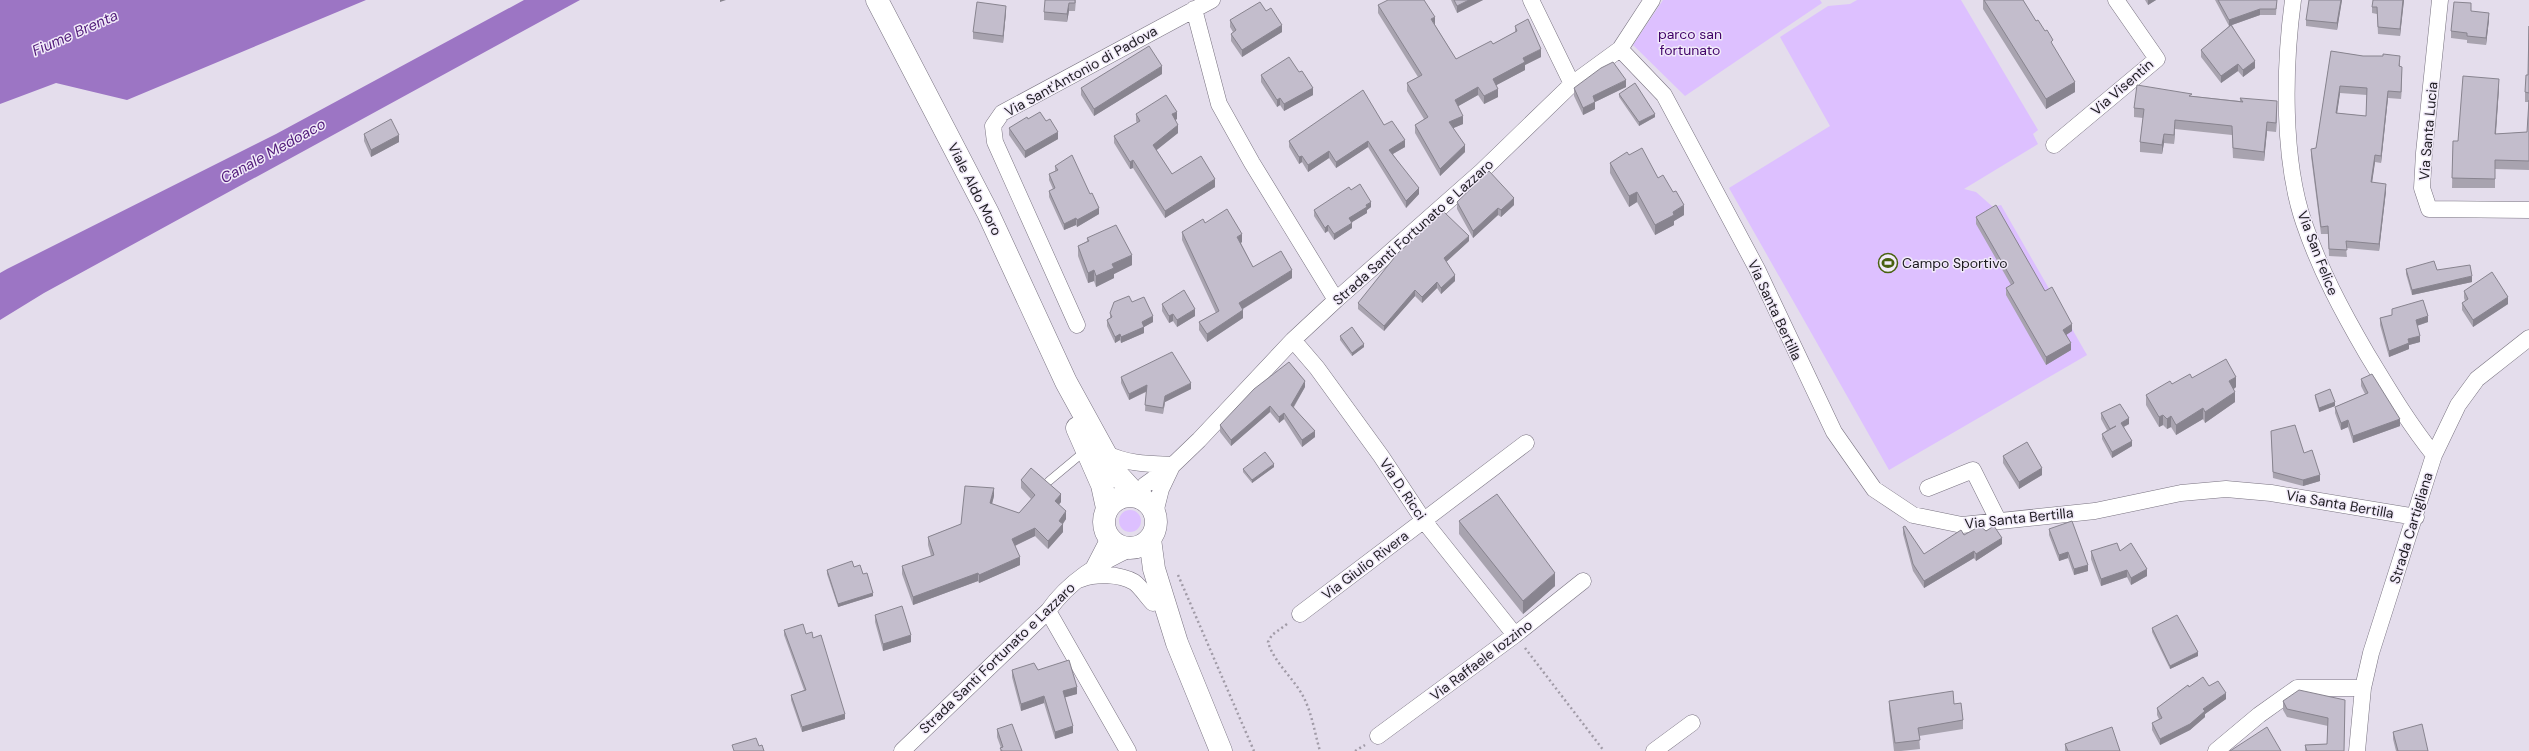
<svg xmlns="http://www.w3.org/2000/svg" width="2529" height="751" font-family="'DM Sans',sans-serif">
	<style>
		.green { fill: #ddc0ff }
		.water { fill: #9c75c4 }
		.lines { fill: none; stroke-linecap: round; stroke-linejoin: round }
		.lane-casing { stroke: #797380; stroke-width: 9 }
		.street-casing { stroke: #797380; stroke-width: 17 }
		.secondary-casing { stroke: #797380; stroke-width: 23 }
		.path { stroke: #a19ba7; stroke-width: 2.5; stroke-dasharray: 2 3; stroke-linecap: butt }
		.lane { stroke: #fff; stroke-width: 8 }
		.street { stroke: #fff; stroke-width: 16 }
		.secondary { stroke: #fff; stroke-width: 22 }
		.wall { fill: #a8a3af; fill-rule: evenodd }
		.shaded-wall { fill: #88848f }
		.building { fill: #c3bdcc; stroke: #88848f; fill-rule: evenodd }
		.labels { text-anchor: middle; stroke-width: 3; stroke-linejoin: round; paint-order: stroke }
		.park-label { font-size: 14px; fill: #420469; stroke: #f1eaf9 }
		.street-label { font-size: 14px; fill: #1e1c21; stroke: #f1eaf9 }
		.poi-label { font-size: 14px; fill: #1e1c21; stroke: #f1eaf9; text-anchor: start }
		.water-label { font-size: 15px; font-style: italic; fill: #511b7a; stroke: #f1eaf9 }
	</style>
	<rect width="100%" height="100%" fill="#e4ddec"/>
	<path class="green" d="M1663 0H1820L1822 3 1685 96 1633 45Z
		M1857 0H1961L2038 130 2033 134 2038 144 1964 189 1976 192 1993 207 2001 205 2087 355 1889 470 1729 188 1830 126 1780 37 1828 6 1850 4Z
		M1119 521a11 11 0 1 1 22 0a11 11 0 1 1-22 0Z"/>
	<path class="water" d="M0 0H366L127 100 56 83 0 104Z
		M524 0H580L44 293 0 320V273L7 269 276 134Z"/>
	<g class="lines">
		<g class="lane-casing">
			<path id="lane" d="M1049 481 1085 451"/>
		</g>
		<g class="street-casing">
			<path id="street" d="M1531 0 1572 84
				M2293 0C2284 67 2282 159 2304 223 2320 270 2342 311 2367 354 2389 390 2407 421 2434 455
				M2440 0 2424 153 2422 188 2429 209 2529 210
				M1194 9 1219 104 1252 163 1336 300
				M1620 49 1664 95 1757 269 1834 432 1874 489 1913 515 1962 525 2095 511 2181 493 2226 489 2271 493 2416 517
				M2054 145 2157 59 2116 0
				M1077 325 995 142 993 126 1002 113 1212 0
				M1293 340 1317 368 1381 456 1424 521 1515 635
				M1105 453C1127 464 1148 464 1173 465
				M1928 488 1973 470 1998 520
				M1138 497 1145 485 1173 465 1199 440 1293 340 1336 300 1482 171 1572 84 1620 49 1652 0
				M1155 513 1161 489 1172 466
				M1094 567 1109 538
				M1081 579C1096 573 1120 574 1134 582 1141 587 1147 597 1153 603
				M1048 611 1128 751
				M1300 614 1526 443
				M1378 736 1515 635 1583 581
				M902 751 1048 611C1069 581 1099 563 1132 548
				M1654 751 1692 723
				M2216 751 2259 715 2297 688H2363
				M2357 751 2363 688 2371 653 2434 455 2458 405 2477 379 2529 338"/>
		</g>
		<g class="secondary-casing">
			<path id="secondary" d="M877 0 988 213 1066 382 1116 473 1138 497
				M1077 428 1102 485 1107 508
				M1104 522a26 26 0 1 1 52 0a26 26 0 1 1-52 0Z
				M1150 539 1154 569 1177 643 1221 751"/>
		</g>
		<path class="path" d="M1178 575 1254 751
			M1287 624 1272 635 1268 642C1274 663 1294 678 1304 698 1312 714 1315 734 1320 751
			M1525 648 1604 751
			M1355 751 1365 745"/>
		<use href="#lane" class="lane"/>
		<use href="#street" class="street"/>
		<use href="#secondary" class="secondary"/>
	</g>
	<path class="wall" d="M1076 0 1075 11H1069L1067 22 1044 20V12Z
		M1451 0H1483L1457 13Z
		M1983 0H2023L2036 21 2053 46 2075 92 2046 109 1983 9Z
		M2145 0H2156L2148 5Z
		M2215 0H2277L2276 15H2260L2232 25 2255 68 2243 77 2238 71 2221 83 2201 57V50L2229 26Z
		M2309 0H2342L2337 30 2306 26V20Z
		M2404 0 2400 36 2378 34 2377 14 2372 13V7Z
		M1378 5 1435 25 1456 59 1493 44 1515 32V26L1541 57 1525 65V70L1496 85 1498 97 1484 104 1478 95 1458 106 1463 124 1453 128 1465 152 1440 176 1415 133V125L1424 119 1407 91V83L1418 77 1378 13Z
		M2471 11 2489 20 2486 45 2467 43V40L2451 38V31Z
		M1006 12 1003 43 973 39V32Z
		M1230 20 1282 32 1242 57 1231 41V34L1233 32 1230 27Z
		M2529 26V170L2495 169V188H2452L2453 141H2458L2499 88 2496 134 2527 132 2529 102H2525V92L2528 75Z
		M2331 51 2363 56 2400 63V66L2402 75 2401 99 2388 98 2381 163 2375 162 2372 182 2386 191 2379 251 2346 248 2347 257 2329 256 2328 234H2321L2311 156V149L2316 148ZM2340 93 2367 95 2366 116 2337 113Z
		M1299 72 1313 95 1284 111 1280 105 1277 107 1261 82V75Z
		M1162 74 1094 116 1081 95V88Z
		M1626 87 1595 102V109L1583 115 1574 96V88Z
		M1619 94 1655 117 1639 126 1619 97Z
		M2192 96 2240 101V98L2277 110 2276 132 2267 131 2264 161 2233 158 2232 135 2175 129 2174 144 2164 143 2162 154 2140 152V142L2143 118 2134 117V108Z
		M1136 114 1177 119 1175 120 1178 133 1156 150 1172 174 1215 187 1165 218 1133 168 1130 169 1114 143V136L1137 123 1136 121Z
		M1028 119 1058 139 1025 158 1009 135V128Z
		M1384 125 1405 147 1393 154 1419 194 1406 208 1368 147 1336 168 1329 158 1308 172 1302 162 1299 164 1289 147V141Z
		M364 134 399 142 371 157 364 141Z
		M1629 155 1658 178 1684 215 1674 221V225L1655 235 1637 202 1629 207 1610 173V163Z
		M1055 166 1099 214 1077 227 1076 225 1064 230 1049 197V191L1053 189 1049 180V174L1055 171Z
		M1351 190 1371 207 1367 210V213L1352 222V228L1334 240 1328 231 1325 233 1314 216V210Z
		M1457 202 1514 205 1501 217 1498 215 1473 238 1457 209Z
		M1976 217 2045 291 2072 331 2066 335 2071 350 2046 365 2006 295V288L2011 285 1976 224Z
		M1205 223 1242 242 1241 243 1253 267 1292 278 1243 309V318L1207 342 1199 330V322L1216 313 1182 240V232Z
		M1087 238 1132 265 1114 274V278L1096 287 1094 281 1088 283 1078 256V246L1087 241Z
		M1469 241 1446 262 1455 281 1441 294 1437 288 1422 303 1415 296 1384 331 1358 309V303Z
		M2406 269 2437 270 2472 282 2412 295 2406 274Z
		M2464 291 2508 304 2473 327 2462 310V303L2465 301 2464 298Z
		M1132 302 1153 322 1144 327V333L1121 343 1120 340 1115 343 1107 326V320L1110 318V313Z
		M1162 304 1195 316 1177 327 1173 321 1169 323 1162 311Z
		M2392 309 2428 322 2417 326 2420 342 2409 345V349L2389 357 2380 325V318L2392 315Z
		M1340 336 1364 347 1352 356 1340 340Z
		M1121 377 1191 389 1165 402 1163 414 1145 411 1146 392 1129 400 1121 383Z
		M2192 378 2236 387 2234 389 2235 402 2205 423 2203 419 2176 435 2171 427 2167 429 2163 425 2159 427 2146 405V395Z
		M2361 379 2400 426 2353 443 2348 427 2341 430 2335 413V407L2365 394 2361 386Z
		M1305 387 1294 407 1315 437 1302 447 1284 419 1279 423 1270 412 1231 446 1220 432V425Z
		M2315 395 2335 406 2319 412 2315 398Z
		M2101 413 2129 424 2124 427 2132 446 2112 458 2102 439V434L2107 430 2101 419Z
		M2271 431 2304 453 2320 481 2303 486 2273 478Z
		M2003 456 2042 475 2019 489 2003 463Z
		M1274 467 1252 483 1243 472V469Z
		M1021 480 1061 502 1059 504 1066 519 1063 524V532L1048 549 1035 536 1015 546 1020 565 979 583 978 581 913 605 902 574V566L931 556 928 545V537L961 524 994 496 992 504 1019 513 1031 499 1021 488Z
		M1459 521 1555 586 1523 614 1459 534Z
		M1903 527 1924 554 1964 535 1986 531 2002 544 1976 561 1974 558 1924 588 1913 571 1903 534Z
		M2049 529 2088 571 2074 575 2068 558 2059 561 2049 535Z
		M2091 551H2120L2147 576 2131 585 2127 577 2101 586 2091 559Z
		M854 567 863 574 873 596 838 607 827 574V570Z
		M875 615 911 642 883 651 875 622Z
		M2152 628 2198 656 2170 669 2152 632Z
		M784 630 806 634 845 719 802 732 791 700V695L804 690 784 635Z
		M1012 670H1038L1077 694 1065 697 1073 733 1055 739 1044 703 1021 711 1012 677Z
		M2209 686 2226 699 2205 714V717L2190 730 2160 745 2152 730V723L2159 719 2157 715V708L2189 687Z
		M2345 700 2344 751H2305V745L2327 744 2328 726 2287 717 2283 710V701Z
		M1889 701 1954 704 1963 720V729L1919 736 1920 749 1901 751H1894L1889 709Z
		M997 729 1022 751H1000L1001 748 997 737Z
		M2393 732 2428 751H2396L2393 739Z
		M2065 744 2120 751H2065Z"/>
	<path class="shaded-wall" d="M720 0H726L720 2Z
		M1469 0H1483L1457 13V6Z
		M2148 0H2156L2148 5Z
		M2341 0H2342L2337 30V23Z
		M2403 0H2404L2400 36V29Z
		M1069 3V11L1067 22V14Z
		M1006 6V12L1003 43V36Z
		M2260 9V15L2229 26V20Z
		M2489 13V20L2486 45V38Z
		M1435 17V25L1431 19Z
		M1282 25V32L1242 57V50Z
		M1541 49V57L1525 65V70L1493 87V79L1523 58Z
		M2255 61V68L2243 77V70Z
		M2238 64V71L2221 83V76Z
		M1162 66V74L1094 116V109Z
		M2402 67V75L2401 99V92Z
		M2499 79V88L2495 143V134Z
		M1626 80V87L1593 103V96Z
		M2075 82V92L2046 109V99Z
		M2340 86V93L2336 121V113Z
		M1478 87V95L1455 108V100Z
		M1313 88V95L1284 111V104Z
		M1498 89V97L1484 104V96Z
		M2388 91V98L2381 163V156Z
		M1280 98V105L1277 107V100Z
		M2277 101V110L2276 132V123Z
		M1595 102V109L1583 115V108Z
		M1177 112V119L1172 122V114Z
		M1655 114V117L1639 126V122Z
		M1463 116V124L1449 130V122Z
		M2175 120V129L2174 144V135Z
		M2267 122V131L2264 161V152Z
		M1178 125V133L1153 153V145Z
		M1058 132V139L1025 158V151Z
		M2164 134V143L2162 154V145Z
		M399 135V142L371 157V150Z
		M1405 140V147L1389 156V150Z
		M1368 141V147L1336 168V162Z
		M1465 145V152L1440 176V169Z
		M1329 151V158L1308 172V165Z
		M2375 155V162L2371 190V182Z
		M1302 156V162L1299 164V157Z
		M1133 160V168L1130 169V162Z
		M1215 179V187L1165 218V211Z
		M2386 184V191L2379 251V244Z
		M1419 188V194L1406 208V201Z
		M1637 192V202L1629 207V196Z
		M1514 198V205L1501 217V210Z
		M1371 202V207L1367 210V213L1349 224V218L1366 205Z
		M1684 205V215L1674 221V225L1655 235V225L1673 212Z
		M1099 208V214L1077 227V220Z
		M1498 208V215L1473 238V231Z
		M1076 218V225L1064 230V224Z
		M1352 223V228L1334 240V234Z
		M1328 225V231L1325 233V228Z
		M1242 234V242L1237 245V237Z
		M1469 236V241L1444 264V258Z
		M1132 255V265L1114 274V278L1096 287V276L1112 264Z
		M1094 270V281L1088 283V273Z
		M1292 270V278L1239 311V303Z
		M1455 275V281L1441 294V288Z
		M2472 276V282L2412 295V290Z
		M1437 282V288L1422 303V297Z
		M1415 290V296L1384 331V326Z
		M2508 297V304L2473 327V320Z
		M1195 309V316L1177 327V320Z
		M1243 310V318L1207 342V334Z
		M1173 314V321L1169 323V316Z
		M1153 316V322L1144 327V333L1121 343V337L1142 322Z
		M2428 316V322L2416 326V320Z
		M2072 324V331L2063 337V330Z
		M1120 334V340L1115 343V337Z
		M2420 336V342L2409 345V349L2389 357V351L2408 339Z
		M2071 343V350L2046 365V357Z
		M1364 344V347L1352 356V353Z
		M2236 377V387L2229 392V381Z
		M1305 381V387L1291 411V405Z
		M1191 383V389L1165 402 1163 414 1165 396Z
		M1147 385V391L1129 400V394Z
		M2235 392V402L2205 423V412Z
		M2335 402V406L2319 412V408Z
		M1270 406V412L1231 446V440Z
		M2203 408V419L2176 435V425Z
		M1284 413V419L1279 423V417Z
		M2163 415V425L2159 427V417Z
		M2171 416V427L2167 429V419Z
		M2129 418V424L2121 428V423Z
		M2400 419V426L2353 443V436Z
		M2348 420V427L2341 430V423Z
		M1315 431V437L1302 447V440Z
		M2132 441V446L2112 458V452Z
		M1274 464V467L1252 483V480Z
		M2042 468V475L2019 489V482Z
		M2320 475V481L2303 486V480Z
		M994 488V496L990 511V503Z
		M1061 494V502L1055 509V501Z
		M1066 511V519L1059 529V521Z
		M1063 524V532L1048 549V541Z
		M1035 528V536L1012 547V539Z
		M2002 538V544L1976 561V554Z
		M1974 551V558L1924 588V581Z
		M2068 552V558L2059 561V555Z
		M1020 557V565L979 583V575Z
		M2088 565V571L2074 575V569Z
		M2147 569V576L2131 585V578Z
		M2127 570V577L2101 586V579Z
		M978 573V581L913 605V597Z
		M1555 573V586L1523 614V601Z
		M873 593V596L838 607V604Z
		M911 635V642L883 651V644Z
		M2198 652V656L2170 669V666Z
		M1077 687V694L1063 698V691Z
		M2226 693V699L2205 714V717L2190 730 2160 745V739Z
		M1044 696V703L1021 711V704Z
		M845 714V719L802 732V727Z
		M1073 726V733L1055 739V732Z"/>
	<path class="building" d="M1045 0H1075V3H1069L1067 14 1044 12Z
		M1388 0H1424L1435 17 1431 19 1456 59 1491 41 1493 44 1517 31 1515 26 1528 19 1541 49 1523 58 1525 62 1493 79 1498 89 1484 96 1478 87 1455 100 1463 116 1449 122 1465 145 1440 169 1415 125 1428 117 1407 83 1422 75 1378 5Z
		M1454 0H1469L1457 6Z
		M1984 0H2023L2036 21 2038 20 2045 31 2047 30 2053 40 2051 42 2075 82 2046 99Z
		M2218 0H2277L2276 9H2260L2229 20Z
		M2309 0H2341L2337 23 2306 20Z
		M2373 0H2403L2400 29 2378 27 2377 7H2372Z
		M977 2 1006 6 1003 36 973 32Z
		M1260 2 1266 11 1271 8 1282 25 1242 50 1231 34 1236 30 1230 20Z
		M2454 2 2471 3V11L2489 13 2486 38 2467 36V33L2451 31Z
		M2231 25 2255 61 2243 70 2238 64 2221 76 2201 50Z
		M2529 26V93L2525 92 2526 75H2528Z
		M1149 46 1162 66 1094 109 1081 88Z
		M2331 51 2363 56H2383V54L2400 56 2399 66 2402 67 2401 92 2388 91 2381 156 2375 155 2371 182 2386 184 2379 244 2346 241 2347 250 2329 249 2328 226 2321 227 2311 149 2316 148ZM2340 86 2367 88 2366 116 2336 113Z
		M1289 57 1299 72 1302 71 1313 88 1284 104 1280 98 1277 100 1261 75Z
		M1613 62 1626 80 1593 96 1595 102 1583 108 1574 88 1601 68Z
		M2463 76 2499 79 2495 134 2527 132 2529 100V161L2495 160V179L2452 178 2453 141H2458Z
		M1635 83 1655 114 1639 122 1619 94Z
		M2137 85 2192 94 2189 96 2243 102 2240 98 2277 101 2276 123 2267 122 2264 152 2233 148 2232 126 2175 120 2174 135 2164 134 2162 145 2140 142 2144 109 2134 108Z
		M1363 90 1384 125 1392 121 1405 140 1389 150 1419 188 1406 201 1368 141 1336 162 1329 151 1308 165 1302 156 1299 157 1289 141Z
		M1166 95 1177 112 1172 114 1178 125 1153 145 1172 174 1201 156 1215 179 1165 211 1133 160 1130 162 1114 136 1140 121 1136 114Z
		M1040 112 1046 121 1050 119 1058 132 1025 151 1009 128 1027 117 1028 119Z
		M391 119 399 135 371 150 364 134Z
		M1642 148 1658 178 1663 175 1673 192 1676 191 1684 205 1673 212 1674 215 1655 225 1637 192 1629 196 1610 163 1627 152 1629 155Z
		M1072 155 1090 194 1092 193 1099 208 1077 220 1076 218 1064 224 1049 191 1055 188 1049 174 1058 170 1055 166Z
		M1489 171 1514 198 1501 210 1498 208 1473 231 1457 202Z
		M1360 184 1371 202 1366 205 1367 207 1349 218 1352 223 1334 234 1328 225 1325 228 1314 210 1349 187 1351 190Z
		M1996 205 2045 291 2052 287 2072 324 2063 330 2071 343 2046 357 2006 288 2014 283 1976 217Z
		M1227 209 1242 234 1237 237 1253 267 1281 251 1292 270 1239 303 1243 310 1207 334 1199 322 1219 311 1182 232 1203 219 1205 223Z
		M1444 212 1469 236 1444 258 1455 275 1441 288 1437 282 1422 297 1415 290 1384 326 1358 303 1398 253Z
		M1116 225 1132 255 1112 264 1114 268 1096 276 1094 270 1088 273 1078 246 1089 241 1087 238Z
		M2434 261 2437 270 2470 265 2472 276 2412 290 2406 269Z
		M2492 272 2508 297 2473 320 2462 303 2468 299 2464 291Z
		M1184 290 1195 309 1177 320 1173 314 1169 316 1162 304Z
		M1129 296 1132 302 1144 297 1153 316 1142 322 1144 327 1121 337 1120 334 1115 337 1107 320 1112 317 1110 313 1114 302Z
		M2423 300 2428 316 2416 320 2420 336 2408 339 2409 343 2389 351 2380 318 2392 315V309Z
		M1352 327 1364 344 1352 353 1340 336Z
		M1172 352 1191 383 1165 396 1163 408 1145 405 1147 385 1129 394 1121 377Z
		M2226 359 2236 377 2229 381 2235 392 2205 412 2203 408 2176 425 2171 416 2167 419 2163 415 2159 417 2146 395 2170 381 2172 384 2190 374 2192 378Z
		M1289 362 1305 381 1291 405 1315 431 1302 440 1284 413 1279 417 1270 406 1231 440 1220 425 1254 389Z
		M2372 374 2400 419 2353 436 2348 420 2341 423 2335 407 2368 393 2361 379Z
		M2330 389 2335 402 2319 408 2315 395Z
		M2120 404 2129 418 2121 423 2132 441 2112 452 2102 434 2116 426 2110 429 2101 413Z
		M2295 425 2304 453 2312 450 2320 475 2303 480 2273 472 2271 431Z
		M2027 442 2042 468 2019 482 2003 456Z
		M1265 452 1274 464 1252 480 1243 469Z
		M1031 468 1061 494 1055 501 1066 511 1059 521 1063 524 1048 541 1035 528 1012 539 1020 557 979 575 978 573 913 597 902 566 934 555 928 537 961 524 965 486 994 488 990 503 1019 513 1035 495 1021 480Z
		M1497 494 1555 573 1523 601 1459 521Z
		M2072 521 2088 565 2074 569 2068 552 2059 555 2049 529Z
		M1905 526 1924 554 1961 530 1964 535 1980 526 1986 531 1994 526 2002 538 1976 554 1974 551 1924 581 1913 564 1903 527Z
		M2117 543 2120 551 2131 543 2147 569 2131 578 2127 570 2101 579 2091 551Z
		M852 561 854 567 860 565 863 574 867 573 873 593 838 604 827 570Z
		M902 606 911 635 883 644 875 615Z
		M2177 615 2198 652 2170 666 2152 628Z
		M803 624 806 634 812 632 813 638 821 635 845 714 802 727 791 695 806 690 784 630Z
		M1069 660 1077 687 1063 691 1073 726 1055 732 1044 696 1021 704 1012 670 1034 663 1038 670Z
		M2203 677 2209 686 2218 681 2226 693 2203 709 2205 711 2190 724 2160 739 2152 723 2162 718 2157 708 2188 685 2189 687Z
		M2299 690 2345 700 2344 751H2307L2305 745 2327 744 2328 718 2287 709 2283 701Z
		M1953 691 1954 704 1961 703 1963 720 1918 728 1920 740 1895 743 1889 701Z
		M1012 724 1022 751H1002L1000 748 1003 747 997 729Z
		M2422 724 2428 751H2398L2393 732Z
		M2112 727 2120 751H2068L2065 744Z
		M2267 727 2281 751H2230Z
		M756 738 759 746 762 745 764 751H734L732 745Z"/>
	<defs>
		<g id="stadium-ring" transform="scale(1)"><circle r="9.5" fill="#f1eaf9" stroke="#48610f" stroke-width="1.5"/><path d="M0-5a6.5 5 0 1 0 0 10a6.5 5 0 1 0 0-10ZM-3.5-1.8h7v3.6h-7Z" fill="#48610f"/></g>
	</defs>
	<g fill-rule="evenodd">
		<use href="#stadium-ring" x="1888" y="263"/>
	</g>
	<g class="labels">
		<g class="park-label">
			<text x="1690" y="39">parco san<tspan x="1690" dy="16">fortunato</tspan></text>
		</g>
		<g class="street-label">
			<text transform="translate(1081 71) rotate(-29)" y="5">Via Sant'Antonio di Padova</text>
			<text transform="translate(2122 87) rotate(-41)" y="5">Via Visentin</text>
			<text transform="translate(2428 131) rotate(-85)" y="5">Via Santa Lucia</text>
			<text transform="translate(975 189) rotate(63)" y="5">Viale Aldo Moro</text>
			<text transform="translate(1413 232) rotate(-42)" y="5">Strada Santi Fortunato e Lazzaro</text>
			<text transform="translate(2318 253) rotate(69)" y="5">Via San Felice</text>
			<text transform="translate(1775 310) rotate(65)" y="5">Via Santa Bertilla</text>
			<text transform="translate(1403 489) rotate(56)" y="5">Via D. Ricci</text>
			<text transform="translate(2340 504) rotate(10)" y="5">Via Santa Bertilla</text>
			<text transform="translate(2019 518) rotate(-6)" y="5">Via Santa Bertilla</text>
			<text transform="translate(2411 528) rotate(-73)" y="5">Strada Cartigliana</text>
			<text transform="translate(1365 565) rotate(-37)" y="5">Via Giulio Rivera</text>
			<text transform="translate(997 658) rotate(-44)" y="5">Strada Santi Fortunato e Lazzaro</text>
			<text transform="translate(1481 660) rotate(-37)" y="5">Via Raffaele Iozzino</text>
		</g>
		<g class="poi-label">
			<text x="1902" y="268">Campo Sportivo</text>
		</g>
		<g class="water-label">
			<text transform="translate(75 33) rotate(-24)" y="5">Fiume Brenta</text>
			<text transform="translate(273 151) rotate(-29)" y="5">Canale Medoaco</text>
		</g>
	</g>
</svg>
